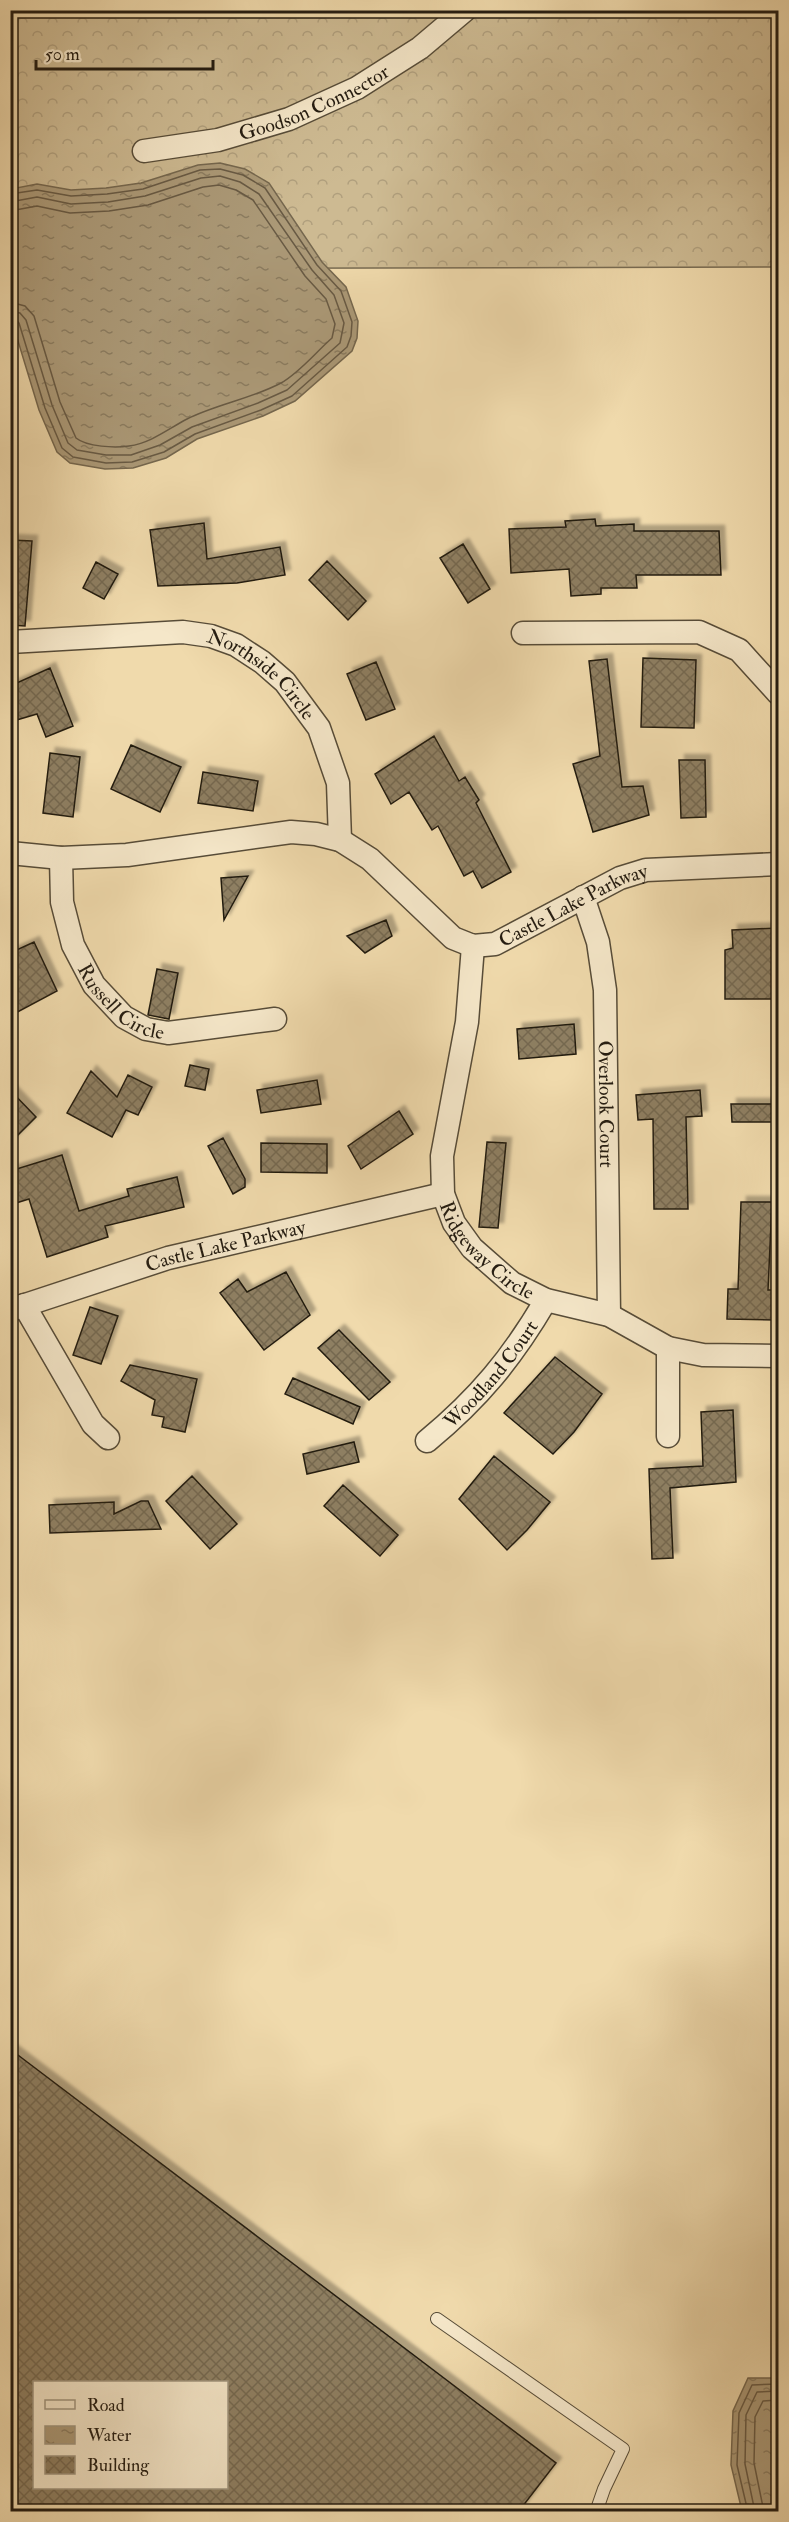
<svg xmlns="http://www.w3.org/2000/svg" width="789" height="2522" font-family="'IM FELL Double Pica',serif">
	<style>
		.forest { fill: url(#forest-crowns); stroke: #786b52; stroke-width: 1.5 }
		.water { fill: url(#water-ripples); stroke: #75674e; stroke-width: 1.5 }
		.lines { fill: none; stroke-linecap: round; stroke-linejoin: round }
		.shore { stroke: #685a44; stroke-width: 1.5 }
		.building { fill: url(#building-cross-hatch); stroke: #241c11; stroke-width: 1.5; fill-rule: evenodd; filter: url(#shadow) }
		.lane-casing { stroke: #574c38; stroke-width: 14 }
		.street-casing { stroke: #574c38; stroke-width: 25 }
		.lane { stroke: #f5e7c9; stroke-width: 12 }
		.street { stroke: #f5e7c9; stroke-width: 22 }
		.labels { text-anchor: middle; stroke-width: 4.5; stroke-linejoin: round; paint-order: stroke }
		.street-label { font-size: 20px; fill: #241c11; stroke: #f5e7c9 }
	</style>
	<defs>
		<pattern id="forest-crowns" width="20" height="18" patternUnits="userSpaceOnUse" patternTransform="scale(1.5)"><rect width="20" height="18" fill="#cdba92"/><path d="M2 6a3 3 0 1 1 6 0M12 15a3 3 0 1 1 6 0" fill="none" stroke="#b09f7d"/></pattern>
		<pattern id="water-ripples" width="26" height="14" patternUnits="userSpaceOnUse" patternTransform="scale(1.5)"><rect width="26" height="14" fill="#ab9977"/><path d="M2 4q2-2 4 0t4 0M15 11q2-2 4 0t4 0" fill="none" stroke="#8b7c60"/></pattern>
		<pattern id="building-cross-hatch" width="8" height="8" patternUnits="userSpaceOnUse" patternTransform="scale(1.5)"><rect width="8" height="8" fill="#8e7f62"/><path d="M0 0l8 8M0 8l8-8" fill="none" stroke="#74674f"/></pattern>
		<filter id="shadow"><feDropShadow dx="5.5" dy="-5.5" stdDeviation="1.5" flood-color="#0004"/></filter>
	</defs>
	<rect width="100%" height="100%" fill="#f0daac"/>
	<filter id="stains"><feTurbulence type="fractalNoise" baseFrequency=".00333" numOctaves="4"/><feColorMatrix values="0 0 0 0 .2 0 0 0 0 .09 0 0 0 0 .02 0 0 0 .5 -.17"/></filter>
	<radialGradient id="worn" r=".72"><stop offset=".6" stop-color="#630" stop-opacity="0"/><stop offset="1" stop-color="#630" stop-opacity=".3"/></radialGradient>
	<path class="forest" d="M10 11H778V267L11 269Z"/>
	<path class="water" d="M220 163 245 169 269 183 322 262 346 287 358 321 357 338 352 351 295 401 263 416 197 439 166 458 133 468 105 469 70 463 57 452 39 410 11 318V189L37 184 71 190 106 188 141 183 198 165Z
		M748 2378H778V2511H742L731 2465 733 2411Z"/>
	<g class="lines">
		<path class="shore" d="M10 194 37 190 71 196 107 194 143 189 200 170 220 169 243 175 265 188 317 265 341 291 352 322 351 336 347 347 292 396 261 410 195 434 164 452 132 462 106 463 73 457 62 448 45 408 19 323 15 319H10
			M10 202 37 197 71 204 108 202 145 196 201 178 220 176 240 182 259 194 312 270 334 295 344 323 340 343 287 390 258 403 192 427 160 445 131 455H106L77 450 68 443 52 405 26 320 20 313 10 311
			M10 211 37 206 70 213 109 211 148 205 203 187 219 185 236 190 253 200 305 276 326 299 335 324 332 338C316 352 299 373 281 383 251 399 217 404 187 419 168 429 151 443 129 446 115 448 87 447 76 438L60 402 34 316 25 306 10 302
			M748 2512 737 2465 739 2413 752 2385 778 2384
			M755 2512 745 2464 746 2415 757 2392 778 2391
			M764 2512 754 2463 755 2417 763 2401 778 2400"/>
	</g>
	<path class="building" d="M595 519 596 526 634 524V531H719L721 575H636L637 588H601V594L571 596 569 569 511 573 509 529 566 527 565 521Z
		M204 523 207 559 280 547 285 575 237 583 158 586 150 530Z
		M10 540 32 541 25 626 10 625Z
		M463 544 490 589 468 603 440 558Z
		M327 561 366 601 348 620 309 580Z
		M96 562 118 574 104 599 83 588Z
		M643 658 696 660 694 728 641 727Z
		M607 659 622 787 643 786 649 815 593 832 573 764 600 756 589 661Z
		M376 662 395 709 366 720 347 674Z
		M50 668 73 726 46 737 37 714 10 722V686Z
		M434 736 459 781 465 777 479 800 476 803 511 872 482 888 473 871 464 876 438 826 432 830 409 792 391 804 375 774Z
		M131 745 181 767 160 812 111 789Z
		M50 753 80 757 73 817 43 813Z
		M679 760H705L706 817 681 818Z
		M203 772 258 781 253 811 198 803Z
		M248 876 224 920 221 878Z
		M386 920 392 936 365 953 347 936Z
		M778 928V999H725V950L733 948 732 930Z
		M34 942 57 991 10 1016V953Z
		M157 969 178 973 169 1019 148 1015Z
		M574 1024 576 1054 519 1059 517 1029Z
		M190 1065 209 1069 205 1090 185 1086Z
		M91 1071 117 1097 128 1075 152 1087 138 1115 126 1110 112 1137 67 1113Z
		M317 1080 321 1104 261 1113 257 1090Z
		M10 1090 36 1117 10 1143Z
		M700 1090 702 1116 686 1117 688 1209H654L653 1119 638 1120 636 1095Z
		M731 1104H778V1122H732Z
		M399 1111 413 1134 361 1169 348 1146Z
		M223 1138 245 1179V1187L233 1194 208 1146Z
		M487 1142 506 1143 498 1228 479 1227Z
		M261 1143 327 1144V1173L261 1172Z
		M62 1155 79 1211 129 1196 127 1189 177 1177 184 1207 105 1226 108 1237 47 1257 29 1199 16 1203 10 1185V1171Z
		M741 1202H772L768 1290H774V1320L727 1319 728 1289H738Z
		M286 1272 310 1315 264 1350 220 1293 238 1279 247 1292Z
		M90 1307 118 1316 101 1364 73 1355Z
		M339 1330 390 1382 369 1400 318 1348Z
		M555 1357 602 1394 574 1432 553 1454 504 1413Z
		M130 1365 197 1379 185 1432 162 1427 164 1417 152 1415 155 1400 121 1381Z
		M293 1378 360 1407 353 1424 285 1394Z
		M733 1410 736 1482 670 1488 673 1558 652 1559 649 1469 703 1466 701 1412Z
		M354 1442 359 1462 307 1474 303 1454Z
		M494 1456 550 1502 527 1530 507 1550 459 1499Z
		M192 1476 237 1524 210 1549 166 1501Z
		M343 1485 398 1535 380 1556 324 1506Z
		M141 1501H148L161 1529 50 1533 49 1505 114 1502V1514Z
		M10 2049 556 2463 519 2511H10ZM34 2382H226V2487H34Z"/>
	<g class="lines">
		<g class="lane-casing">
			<path id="lane" d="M437 2319 623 2449 604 2489 596 2512"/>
		</g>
		<g class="street-casing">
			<g id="street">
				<path id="s1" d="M144 151 218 140 289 119 357 88 420 48 465 10"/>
				<path d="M523 633 699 632 739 650 778 693"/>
				<path id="s2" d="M10 642 183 632 211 636 236 645 262 662 285 682 319 728 338 783 340 840"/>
				<path id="s3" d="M10 853 61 858 127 855 291 832 316 834 340 840 370 859 453 938 473 946 495 944 620 878 646 870 778 864"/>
				<path id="s4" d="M61 858 62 902 73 945 94 985 124 1017 146 1029 168 1033 275 1019"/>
				<path id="s5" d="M583 897 598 942 605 990 609 1315"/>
				<path id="s6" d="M473 946 467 1022 442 1156 443 1194 454 1223 472 1248 512 1283 546 1300 609 1315 668 1348 703 1355 778 1356"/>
				<path d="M24 1305 93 1424 108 1438"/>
				<path id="s7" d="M10 1310 168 1258 443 1194"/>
				<path d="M668 1436V1348"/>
				<path id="s8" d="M427 1441C479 1398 512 1358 546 1300"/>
			</g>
		</g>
		<use href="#lane" class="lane"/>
		<use href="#street" class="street"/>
	</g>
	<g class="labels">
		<g class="street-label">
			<text dy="7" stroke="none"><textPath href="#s1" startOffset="178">Goodson Connector</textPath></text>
			<text dy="7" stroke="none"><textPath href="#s2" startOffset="266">Northside Circle</textPath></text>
			<text dy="7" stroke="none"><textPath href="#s3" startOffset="614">Castle Lake Parkway</textPath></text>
			<text dy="7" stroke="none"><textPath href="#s4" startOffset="166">Russell Circle</textPath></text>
			<text dy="7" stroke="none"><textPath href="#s5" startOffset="210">Overlook Court</textPath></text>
			<text dy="7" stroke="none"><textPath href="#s6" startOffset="324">Ridgeway Circle</textPath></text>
			<text dy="7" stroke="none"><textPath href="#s7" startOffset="225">Castle Lake Parkway</textPath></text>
			<text dy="7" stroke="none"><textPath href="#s8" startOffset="93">Woodland Court</textPath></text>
		</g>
	</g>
	<rect width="789" height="2522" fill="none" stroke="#f0daac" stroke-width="36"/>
	<rect x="12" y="12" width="765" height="2498" fill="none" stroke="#241c11" stroke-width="3"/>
	<rect x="18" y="18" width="753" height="2486" fill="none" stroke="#241c11" stroke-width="1.5"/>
	<rect x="33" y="2381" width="195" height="108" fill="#f5e7c9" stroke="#a1967f" stroke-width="1.5"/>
	<rect x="45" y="2400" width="30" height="9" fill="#f5e7c9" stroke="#a1967f" stroke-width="1.5"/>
	<text x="87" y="2411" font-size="18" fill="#241c11">Road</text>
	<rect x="45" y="2426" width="30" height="18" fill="url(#water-ripples)" stroke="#a1967f" stroke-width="1.5"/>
	<text x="87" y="2441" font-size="18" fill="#241c11">Water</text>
	<rect x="45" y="2456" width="30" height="18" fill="url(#building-cross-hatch)" stroke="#a1967f" stroke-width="1.5"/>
	<text x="87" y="2471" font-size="18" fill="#241c11">Building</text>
	<path d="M36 60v9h177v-9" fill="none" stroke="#241c11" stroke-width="3"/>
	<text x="45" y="60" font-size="18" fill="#241c11" stroke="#f5e7c9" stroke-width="4.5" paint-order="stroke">50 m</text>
	<rect width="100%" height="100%" filter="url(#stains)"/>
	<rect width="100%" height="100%" fill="url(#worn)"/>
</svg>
